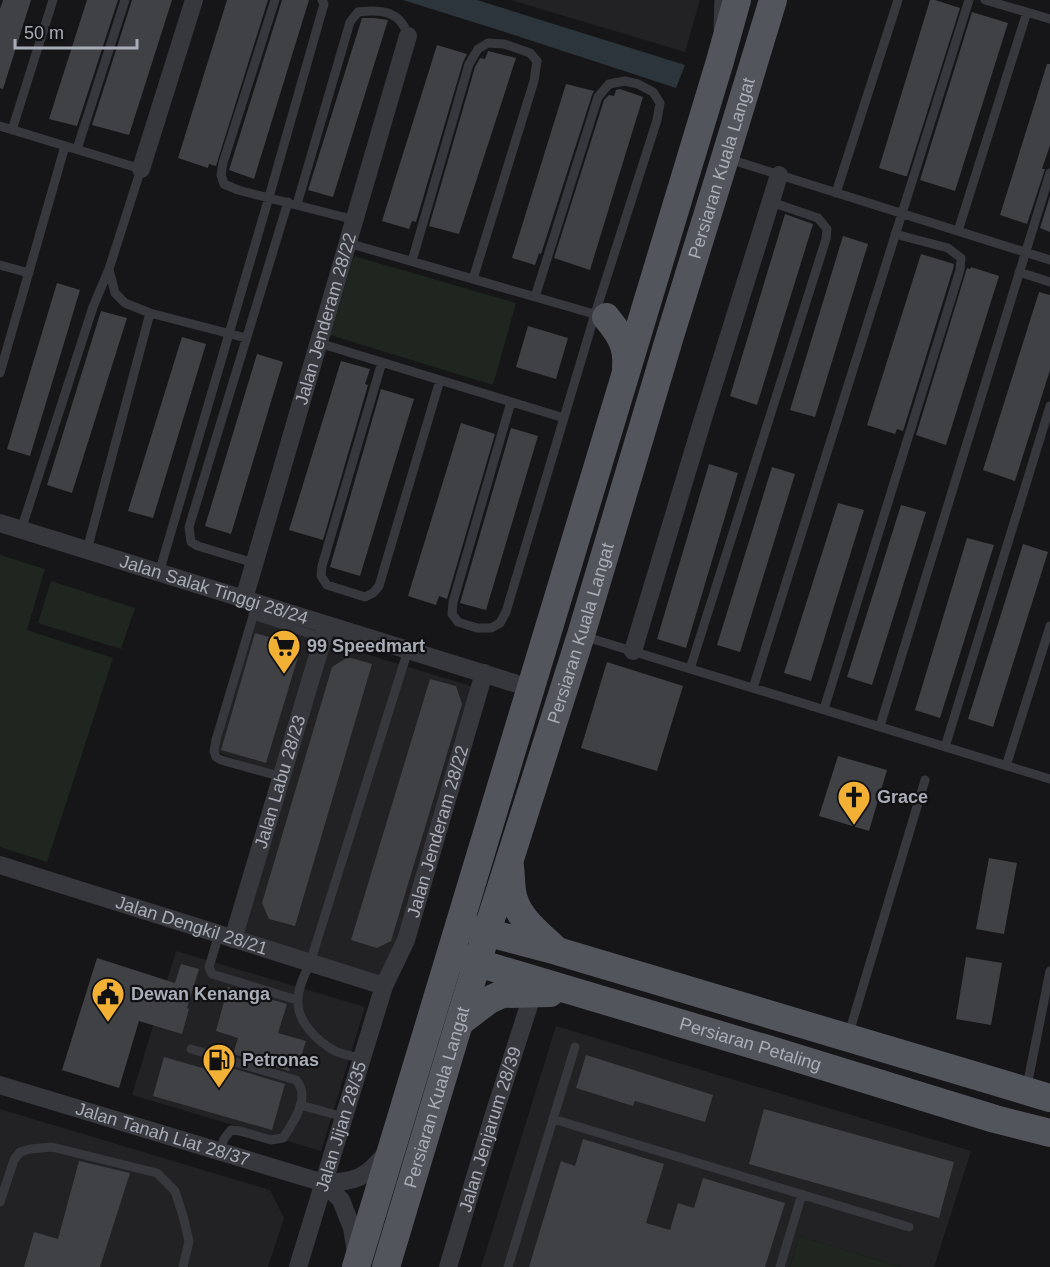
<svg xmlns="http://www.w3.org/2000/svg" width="1050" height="1267" font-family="Arial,sans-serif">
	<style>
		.built { fill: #222225 }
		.green { fill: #1e261f }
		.water { fill: #2c353c }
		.building { fill: #404145 }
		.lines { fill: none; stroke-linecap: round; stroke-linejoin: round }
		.lane { stroke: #37383d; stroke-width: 9 }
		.street { stroke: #37383d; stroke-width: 18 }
		.primary { stroke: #53555c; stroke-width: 28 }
		.labels { text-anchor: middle; stroke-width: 4.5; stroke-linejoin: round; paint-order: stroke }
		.street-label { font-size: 18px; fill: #a8adb8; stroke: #111113 }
		.poi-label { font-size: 18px; font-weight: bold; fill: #a8adb8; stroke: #111113; text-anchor: start }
	</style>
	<rect width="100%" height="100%" fill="#161618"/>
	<path class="built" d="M511 0H700L685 52Z
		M255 620 474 687 400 940 381 979 241 935 288 776 224 755 218 751 219 741Z
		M176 951 365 1007 321 1151 132 1095Z
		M556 1026 971 1151 934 1267H900L799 1236 790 1267H481Z
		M0 1109 270 1190 284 1218 268 1267H0Z"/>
	<path class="green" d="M354 256 516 303 493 385 330 335Z
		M0 555 45 569 27 630 113 658 47 862 0 847Z
		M51 581 135 608 121 649 38 623Z
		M799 1236 900 1267H790Z"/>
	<path class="water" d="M403 0H477L685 65 676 88 505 32Z"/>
	<path class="building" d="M3 0H31L3 89 0 88V9Z
		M87 0H118L77 126 49 119Z
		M132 0H172L129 135 92 125Z
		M227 0H268L216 166 209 164 208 168 178 158Z
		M282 0H309L254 179 229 170Z
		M930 0H935L960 8 907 176H905L879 168Z
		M972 12 1008 23 955 191 920 180Z
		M362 18H374L388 20 333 197 308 190Z
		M437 45 467 54 463 62 416 222 412 221 409 229 382 221Z
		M488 51 516 58 459 234 429 226 475 67 480 58 485 59Z
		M1047 64H1050V145L1042 169H1045L1027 224 1000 215Z
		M566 84 594 91 592 95 541 254 539 253 535 265 512 258Z
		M620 89 643 97 590 270 554 258 604 100 609 95 614 96 616 90Z
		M1050 196V232L1040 228Z
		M785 214 813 224 757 405 730 396Z
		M843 236 868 244 815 417 790 410Z
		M921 254 954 264 953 269 903 431 897 429 895 434 867 425Z
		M971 267 999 276 946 445 916 435 967 268 970 269Z
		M57 283 80 290 30 456 7 449Z
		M1039 292 1050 295V370L1015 481 983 470Z
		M101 311 127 318 72 493 47 485Z
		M528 326 568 338 556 379 516 367Z
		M182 337 206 344 153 518 128 511Z
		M257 354 283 362 231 534 205 526Z
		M341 361 370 369 365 384 368 385 323 540 289 530Z
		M381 389 414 399 360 576 330 567Z
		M461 423 495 434 447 599 439 596 436 605 408 596Z
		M511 428 538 436 486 610 460 603Z
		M709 464 738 473 686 648 657 639Z
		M772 467 795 474 740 652 717 645Z
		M838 503 864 510 811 681 784 673Z
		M901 505 926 512 872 685 847 677Z
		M967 538 994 545 940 718 915 710Z
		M1023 544 1048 552 993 727 968 719Z
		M255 633 293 644 298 657 266 763 221 750Z
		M348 657 372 664 295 926 269 919 262 903 332 667Z
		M607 662 683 686 657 771 581 748Z
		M430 679 456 686 462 704 391 941 377 948 351 940Z
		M838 756 887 770 869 831 819 816Z
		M989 858 1017 863 1004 934 976 929Z
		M966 957 1002 963 991 1025 956 1019Z
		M97 958 175 983 181 964 199 969 187 1008 189 1009 182 1034 139 1021 119 1088 62 1070Z
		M228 987 287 1004 278 1033 306 1041 298 1066 291 1064 289 1071 233 1054 238 1038 216 1031Z
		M586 1055 713 1095 705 1122 635 1101 633 1106 576 1088Z
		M164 1057 206 1069 208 1061 285 1084 272 1130 153 1096Z
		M764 1109 954 1162 939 1218 749 1164Z
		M583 1139 664 1164 646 1223 670 1230 678 1203 694 1208 703 1178 785 1203 765 1267H529L561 1161 575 1166Z
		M79 1161 130 1173 100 1267H24L34 1232 58 1239Z"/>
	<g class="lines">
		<path class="lane" d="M275 0 223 163 221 175 224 184 238 190 355 220
			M985 0 1050 19
			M718 29 719 0
			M0 126 141 169 109 269 115 293 125 303 150 313 246 338
			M12 130 53 0
			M77 149 125 0
			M729 159 1050 260
			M836 193 898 0
			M297 204 350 22 358 12C381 9 401 11 408 36
			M958 231 1027 12
			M348 243 601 316
			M412 261 469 64 478 49 488 43 504 44 516 48 530 53 537 61 534 81 473 279
			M0 265 29 273
			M1019 272 1050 282
			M319 343 564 418
			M382 362 322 566 321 576 327 585 365 597 373 593 379 586 440 380
			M0 373 65 146
			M511 402 453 602 452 614 458 622 477 628H491L500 623 506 612 595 314 657 120 660 103 653 92 638 84 625 81 609 84 598 97 535 297
			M21 530 93 307 109 269
			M87 550 150 313
			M254 563 198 546 191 542 189 527 288 202
			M159 573 269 197 324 4 322 0
			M257 603 216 740 214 751 216 757 221 760 282 777
			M253 615 323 638
			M583 636 1050 779
			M690 669 826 239 827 229 818 218 771 202
			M753 688 969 0
			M824 709 960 270 961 258 948 248 895 234
			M880 726 1050 173
			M945 747 1050 406
			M1006 766 1050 626
			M219 934 209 967 212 974 297 1000
			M849 1033 925 780
			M191 1049 296 1080C298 1083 300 1085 301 1089 306 1104 291 1126 283 1138L271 1140 240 1131 231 1130 224 1139 219 1152
			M362 1059C354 1056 343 1055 335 1051 317 1041 296 1021 298 999 298 987 305 974 310 963L408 650
			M1027 1086 1050 971
			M300 1105 344 1117
			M553 1119 909 1227
			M0 1202 14 1160 20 1152 30 1149 52 1147 157 1173 175 1191 183 1216 189 1241 183 1267
			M508 1267 575 1047
			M780 1267 802 1194"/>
		<g class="street">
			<path d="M141 169 194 0"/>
			<path id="s1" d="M0 523 530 688"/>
			<path id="s2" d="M244 599 408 36"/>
			<path d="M633 651 702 422 779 175"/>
			<path id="s3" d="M0 865 384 986"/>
			<path id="s4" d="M233 939 327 625"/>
			<path id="s5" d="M0 1085 324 1183C355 1182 367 1178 387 1152"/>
			<path d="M324 1183 341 1200 352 1228 356 1252"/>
			<path id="s6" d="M298 1267 384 986 406 940 484 673"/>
			<path id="s7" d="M448 1267 494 1114 533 993"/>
		</g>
		<g class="primary">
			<path d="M606 317C619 333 628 345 626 366"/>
			<path d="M510 867C511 875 511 883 512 891 515 916 538 933 555 949"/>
			<path d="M470 928 557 951 1050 1098"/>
			<path id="s8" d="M461 958 764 1048 995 1119 1050 1133"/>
			<path d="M460 1022 489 1000 502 994 550 993"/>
			<path d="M356 1267 720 61 737 0"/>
			<path id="s9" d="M386 1267 477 963 581 635 670 336 725 158 773 0"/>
		</g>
	</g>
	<defs>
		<g id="supermarket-pin" transform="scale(1.725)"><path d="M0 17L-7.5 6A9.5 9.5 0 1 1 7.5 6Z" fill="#f2b134" stroke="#111113"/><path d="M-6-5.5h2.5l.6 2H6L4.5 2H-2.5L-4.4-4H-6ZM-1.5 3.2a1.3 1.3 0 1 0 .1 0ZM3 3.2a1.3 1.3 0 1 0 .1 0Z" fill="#111"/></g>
		<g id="church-pin" transform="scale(1.725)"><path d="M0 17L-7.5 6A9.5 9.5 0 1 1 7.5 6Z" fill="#f2b134" stroke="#111113"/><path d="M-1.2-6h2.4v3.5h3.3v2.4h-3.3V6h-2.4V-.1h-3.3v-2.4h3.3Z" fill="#111"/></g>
		<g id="civic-pin" transform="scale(1.725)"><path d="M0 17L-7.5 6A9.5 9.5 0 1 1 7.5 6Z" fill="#f2b134" stroke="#111113"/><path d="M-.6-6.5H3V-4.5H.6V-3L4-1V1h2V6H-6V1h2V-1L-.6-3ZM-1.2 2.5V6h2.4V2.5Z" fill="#111"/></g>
		<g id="fuel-pin" transform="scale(1.725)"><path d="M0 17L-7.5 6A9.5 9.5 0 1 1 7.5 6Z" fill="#f2b134" stroke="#111113"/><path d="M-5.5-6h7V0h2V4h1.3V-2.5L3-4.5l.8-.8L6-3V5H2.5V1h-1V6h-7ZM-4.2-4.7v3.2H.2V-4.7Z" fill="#111"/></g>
	</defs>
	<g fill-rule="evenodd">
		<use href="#supermarket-pin" x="284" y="646"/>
		<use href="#church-pin" x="854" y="797"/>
		<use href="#civic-pin" x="108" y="994"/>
		<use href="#fuel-pin" x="219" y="1060"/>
	</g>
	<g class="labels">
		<g class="street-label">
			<text dy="6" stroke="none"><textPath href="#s9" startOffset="1149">Persiaran Kuala Langat</textPath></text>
			<text dy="6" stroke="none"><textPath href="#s2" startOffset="292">Jalan Jenderam 28/22</textPath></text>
			<text dy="6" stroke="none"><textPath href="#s1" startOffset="224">Jalan Salak Tinggi 28/24</textPath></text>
			<text dy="6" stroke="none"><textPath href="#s9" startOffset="663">Persiaran Kuala Langat</textPath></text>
			<text dy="6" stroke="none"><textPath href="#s4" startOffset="164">Jalan Labu 28/23</textPath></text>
			<text dy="6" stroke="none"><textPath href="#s6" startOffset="458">Jalan Jenderam 28/22</textPath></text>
			<text dy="6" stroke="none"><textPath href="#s3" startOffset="201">Jalan Dengkil 28/21</textPath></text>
			<text dy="6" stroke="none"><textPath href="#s8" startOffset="302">Persiaran Petaling</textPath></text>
			<text dy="6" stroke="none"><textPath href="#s9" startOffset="177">Persiaran Kuala Langat</textPath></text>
			<text dy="6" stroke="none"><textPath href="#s6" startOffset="147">Jalan Jijan 28/35</textPath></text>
			<text dy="6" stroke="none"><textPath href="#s7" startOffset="144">Jalan Jenjarum 28/39</textPath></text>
			<text dy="6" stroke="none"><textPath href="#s5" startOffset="170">Jalan Tanah Liat 28/37</textPath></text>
		</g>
		<g class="poi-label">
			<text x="307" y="652">99 Speedmart</text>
			<text x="877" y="803">Grace</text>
			<text x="131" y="1000">Dewan Kenanga</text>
			<text x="242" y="1066">Petronas</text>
		</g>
	</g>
	<path d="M15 39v9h122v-9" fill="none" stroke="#a8adb8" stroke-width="3"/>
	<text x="24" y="39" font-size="18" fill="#a8adb8" stroke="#111113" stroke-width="4.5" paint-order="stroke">50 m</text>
</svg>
